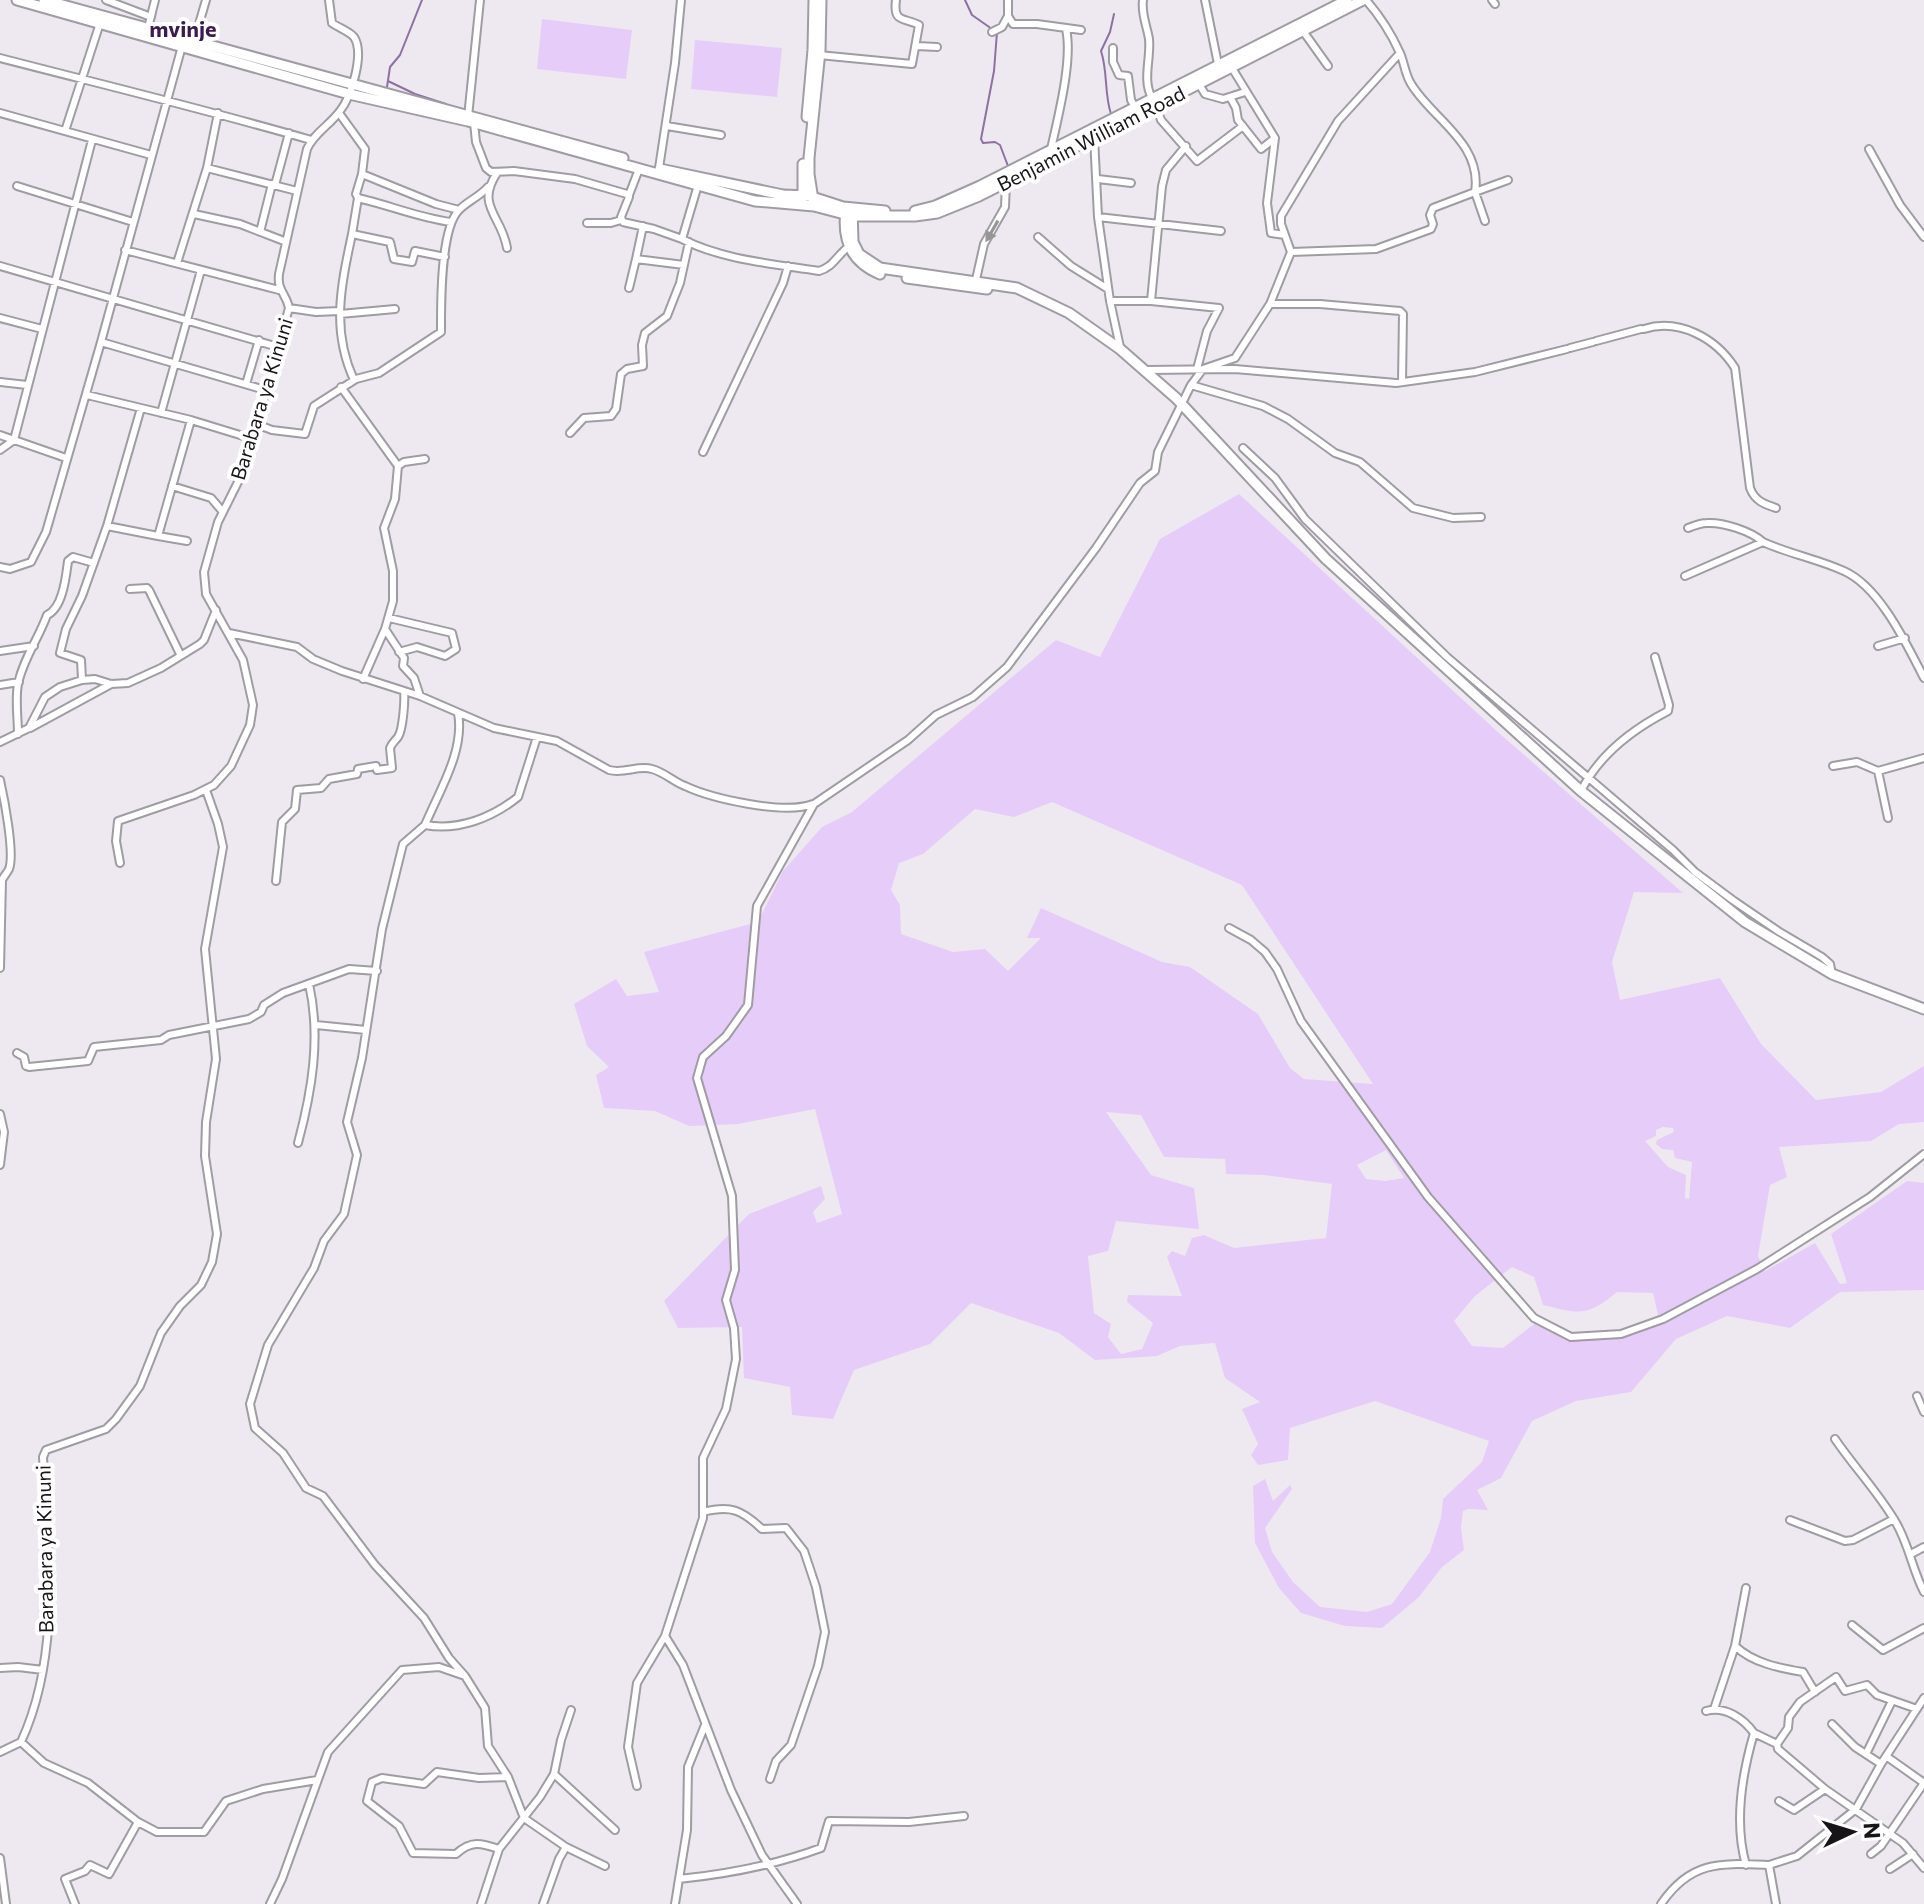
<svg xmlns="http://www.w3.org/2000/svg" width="1924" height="1904" font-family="Commissioner,sans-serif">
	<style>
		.green { fill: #e6cdf9; fill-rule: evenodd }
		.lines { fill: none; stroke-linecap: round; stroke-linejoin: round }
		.stream { stroke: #8d71a0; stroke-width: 2 }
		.minor-casing { stroke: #a09ca3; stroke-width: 10 }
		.secondary-casing { stroke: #a09ca3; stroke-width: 13 }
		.minor { stroke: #fff; stroke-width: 6 }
		.secondary { stroke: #fff; stroke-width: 9 }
		.oneway { fill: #979697 }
		.labels { text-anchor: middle; stroke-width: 8; stroke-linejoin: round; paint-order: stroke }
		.street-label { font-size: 20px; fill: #171518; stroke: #fff }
		.neighbourhood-label { font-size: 22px; font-weight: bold; fill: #3c1950; stroke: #fff }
	</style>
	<rect width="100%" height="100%" fill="#eee9f1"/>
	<path class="green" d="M542 19 632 30 626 79 537 69Z
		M695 40 782 48 777 97 691 89Z
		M1239 494 1500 734 1683 893 1634 892 1612 962 1620 1000 1720 978 1761 1044 1816 1100 1881 1092 1924 1066V1122L1899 1124 1871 1141 1779 1147 1787 1177 1770 1185 1758 1256 1765 1271 1815 1243 1840 1284 1847 1283 1831 1234 1907 1181 1924 1183V1290L1840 1292 1790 1328 1727 1316 1676 1339 1631 1392 1576 1401 1532 1421 1501 1478 1477 1490 1488 1510 1468 1509 1463 1511 1461 1527 1464 1550 1442 1567 1419 1597 1382 1628 1345 1626 1301 1613 1279 1588 1255 1543 1253 1486 1265 1479 1273 1501 1290 1485 1292 1489 1265 1528 1272 1552 1293 1582 1320 1607 1367 1612 1392 1604 1430 1552 1441 1518 1443 1499 1482 1462 1489 1441 1375 1401 1290 1428 1288 1460 1258 1465 1251 1455 1258 1444 1242 1409 1260 1402 1225 1378 1215 1343 1180 1346 1157 1356 1095 1360 1059 1333 971 1303 930 1344 854 1370 833 1419 792 1415 790 1387 744 1378 742 1327 678 1328 664 1301 749 1214 821 1186 825 1199 813 1212 817 1223 842 1214 815 1109 738 1124 689 1126 655 1111 604 1108 596 1075 609 1067 587 1046 574 1004 616 979 627 996 659 992 644 952 758 922 783 871 822 827 852 812 1056 640 1100 657 1160 539ZM1052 802 1242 885 1373 1084 1304 1079 1290 1068 1258 1014 1190 967 1162 962 1041 908 1027 938H1041L1008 971 985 949 953 952 901 934 900 905 891 890 899 863 923 854 975 809 1014 817ZM1106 1112 1141 1115 1164 1157 1225 1159 1226 1174 1264 1175 1332 1184 1326 1238 1234 1248 1204 1235 1192 1238 1185 1256 1172 1251 1167 1257 1182 1296 1128 1295 1127 1302 1153 1323 1142 1349 1121 1354 1108 1337 1111 1324 1094 1313 1088 1256 1108 1251 1116 1221 1199 1229 1194 1188 1151 1175ZM1663 1127 1673 1128 1674 1132 1657 1140 1656 1144 1662 1149 1673 1150 1675 1158 1692 1162 1689 1199 1685 1198 1686 1175 1668 1167 1645 1141 1656 1136V1130ZM1386 1150 1404 1178 1385 1181 1366 1179 1357 1165ZM1512 1267 1534 1277 1543 1305C1579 1314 1587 1317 1617 1292L1653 1293 1660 1324C1638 1334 1596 1345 1571 1338 1559 1335 1547 1329 1534 1324L1503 1348 1472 1346 1454 1321 1475 1296Z"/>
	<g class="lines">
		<path class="stream" d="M965 0 972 15 992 29
			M997 32 994 71 981 139 983 143 995 142 1000 145 1008 166
			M388 81 415 94 446 104
			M387 87 390 67 400 55 422 0
			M1111 114C1104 93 1108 72 1101 51L1110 32 1114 14"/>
		<g class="minor-casing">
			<path id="minor" d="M106 0 151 17
				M1008 0V16L1013 24H1037L1081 30
				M1143 0C1141 14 1147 26 1149 39 1151 59 1142 80 1152 98
				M1205 0 1218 64
				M1492 0 1495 4
				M148 28 155 0
				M1303 31 1328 66
				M992 32 1002 27 1008 16
				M194 41 206 0
				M917 46 937 47
				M1113 48V62L1119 75 1128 76 1131 100 1135 107
				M819 55 912 64 919 25C903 17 893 23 896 0
				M0 58C104 85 208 110 311 140
				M1232 68 1275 138 1267 203 1271 233 1285 235
				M1199 84 1205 94 1223 99 1245 92
				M1230 97 1236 108 1238 120 1261 149 1275 138
				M1156 105 1161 120 1197 161 1243 126
				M0 113 151 155
				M339 113 365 149 362 174 356 194 358 198 352 234 390 242 394 259 412 262 415 251 445 257
				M468 117 480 0
				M474 123 476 142 486 168 491 172 514 171 575 179 627 194 629 197 621 217 623 222 654 229 682 239
				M667 126 721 135
				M65 131 100 23
				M1094 137 1098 217 1110 301 1120 347
				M1051 149C1058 117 1073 60 1066 29
				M1869 149 1900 205 1924 237
				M207 168 297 191
				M659 168 675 63 681 0
				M497 173C475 206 502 216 507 248
				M362 174 436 204 459 210
				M1098 179 1131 183
				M275 185 289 133
				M698 185 682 239C722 260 775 264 819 271 834 267 838 253 851 245
				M17 186 133 222
				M629 195 639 169
				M358 198C389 205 419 218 451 222
				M194 214 240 224 284 241
				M1098 217 1221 231
				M1485 221 1475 192 1508 180
				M587 223H611L621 220
				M260 232 272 184
				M352 234C341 286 331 330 354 380
				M1038 237 1071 266 1108 289
				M125 250 279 290
				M1291 252 1376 249 1431 229 1433 224 1430 215 1433 208 1475 192C1483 142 1429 117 1410 82 1405 73 1404 62 1400 53 1391 33 1380 16 1366 0
				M636 259 643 226
				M177 263 207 168 218 113
				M0 266 278 347
				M975 284 984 244 1005 207 1006 182
				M629 288 636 259 684 265
				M1110 301H1151L1219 308 1207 331 1197 369
				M1151 301 1162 186 1166 170 1186 146
				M1270 304H1320L1400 311 1403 314 1402 382
				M289 308 316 312 340 311
				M340 314 395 309
				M0 318 42 329
				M1644 329C1679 318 1716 338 1735 368L1750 488C1755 501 1764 504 1776 508
				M1596 341 1641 329
				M101 342 265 390
				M1570 348 1593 342
				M1147 370 1235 369 1396 383 1475 372 1567 349
				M0 382 27 385
				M246 384 259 340
				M1191 385 1263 406 1288 419 1335 453 1360 462 1413 508 1453 518 1481 517
				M341 387 398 466 395 499 384 528 393 571V601L385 629 363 679
				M87 395 191 420 253 439
				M141 408 107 526 158 536 191 420
				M161 413 201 270
				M256 424 272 430 305 434 314 406 356 379 379 373 441 332C441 306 440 229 459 210 468 201 479 197 488 187
				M570 433 584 418 611 416 616 409 621 374 627 369 643 366 642 345 645 333 667 316 680 283 689 242
				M0 435 66 458
				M1243 448 1275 478 1305 519 1447 657 1673 850 1695 872 1734 901 1778 931 1822 957 1830 964 1832 974
				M0 450 14 440 92 140
				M703 452 783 283 788 266
				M398 466 404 462 425 459
				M172 486 211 498 223 512
				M1688 528C1693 526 1701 523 1707 523 1723 522 1751 531 1763 542
				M158 536 187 541
				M0 567 10 569 31 562 46 532 101 342 182 46
				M1685 576 1763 542C1789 554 1818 559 1844 571 1880 587 1907 645 1924 678
				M130 589 147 588 149 590 180 654
				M389 618 452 633 456 649 445 656 417 647 399 652
				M385 629 404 658 403 666 414 678 420 696
				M229 633 297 647 313 659 342 671 420 696 494 728 557 741 609 770C624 774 638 765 652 769 664 772 674 782 685 786 713 799 785 815 813 804
				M1878 646 1905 638
				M0 651 34 646
				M82 680 81 660 60 653 66 629 82 596 107 526
				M0 685 19 682
				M30 728 111 684
				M18 734C18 718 15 700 18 684 23 659 39 638 47 615 63 608 66 576 68 561L73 557 94 563
				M0 742 29 728 45 697 60 687 82 680 95 679 111 684 128 683 161 668 200 644 204 640 216 610
				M1833 766 1857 762 1878 771 1924 758
				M1878 771 1888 818
				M0 780C4 798 15 854 9 869 7 873 4 876 2 880L0 968
				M1581 791C1599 755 1633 729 1668 711L1669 705 1655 657
				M425 825C439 791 465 751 458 713
				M120 863 116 841 118 821 194 795 214 785 231 766 250 725 253 705 243 660 206 594 204 572 218 522 245 468 289 308C286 293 277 291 279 274L307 149C314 133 330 125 340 111 351 97 365 54 354 37 349 31 339 28 332 23L329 0
				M276 881 282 822 295 809 297 790 321 788 329 779 357 774 358 769 376 766 377 770 392 768 390 748C392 743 395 741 398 737 403 730 405 700 404 691
				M1229 928 1251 940 1265 952 1277 969 1301 1021 1428 1197 1534 1318 1571 1337 1621 1334 1663 1319 1757 1269 1870 1197 1924 1154
				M316 1025 366 1030
				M17 1053 24 1057 26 1066 29 1067 88 1061 94 1047 161 1040 169 1035 249 1019 261 1012 264 1005 283 993 349 969 377 971
				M0 1114 4 1132 0 1165
				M298 1143C312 1091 321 1037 309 984
				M1917 1396 1924 1412
				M1835 1439C1854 1467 1878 1492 1895 1521 1909 1544 1912 1569 1924 1592
				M703 1512C731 1505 742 1510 762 1529L786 1528 804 1551 816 1587 825 1632 818 1666 791 1745 776 1761 770 1779
				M1790 1520 1845 1541 1853 1540 1894 1519
				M1911 1554 1924 1547
				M1746 1588 1735 1646C1753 1663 1779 1668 1803 1672L1815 1692
				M1852 1625 1883 1650 1924 1628
				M0 1668 18 1667 43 1670
				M465 1676 449 1658 424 1618 375 1565 323 1496 306 1488 283 1453 255 1428 250 1404 268 1345 314 1268 324 1241 344 1214 357 1155 347 1122 362 1058 382 929 403 844 425 825C458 831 492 818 518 797L537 737
				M1714 1709 1735 1646
				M1706 1711C1725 1706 1743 1718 1754 1733 1742 1774 1734 1823 1746 1865
				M1832 1724 1855 1747 1881 1764
				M1754 1733 1777 1744 1788 1728 1789 1717 1800 1702 1836 1677 1845 1691 1867 1685 1877 1695 1917 1709
				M21 1742 44 1763 88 1783 138 1822 157 1832H204L226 1801 263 1789 317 1780
				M1777 1744 1778 1749 1825 1789 1903 1843 1924 1868
				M0 1752 21 1742C62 1653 48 1551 43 1457L46 1450 106 1429 116 1419 140 1386 161 1333 180 1306 201 1285 212 1262 217 1234 205 1156 206 1122 216 1059 205 949 223 847 218 824 206 790
				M1866 1754 1892 1701
				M554 1774 615 1830
				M637 1786 628 1747 637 1683 665 1636
				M1779 1801 1794 1810 1825 1789
				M499 1849C481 1843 471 1840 456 1854L413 1853 399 1826 367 1801 372 1782 382 1778 424 1784 437 1772 479 1778 508 1777
				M1871 1854 1881 1846 1924 1783 1886 1756
				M0 1858 6 1904
				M1890 1869 1913 1854
				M679 1879 687 1830 688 1767 705 1725
				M75 1904 65 1879 85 1871 90 1865 109 1874 138 1822
				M270 1904 282 1879 328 1752 402 1670 439 1667 465 1676 485 1708 488 1746 508 1777 524 1818 566 1847 605 1866
				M481 1904 499 1849 540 1797 554 1774 561 1740 571 1710
				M543 1904 559 1859 566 1847
				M675 1904 679 1879C728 1874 775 1865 821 1848L829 1821 909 1822 964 1816
				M797 1904 762 1855 731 1790 683 1665 665 1636 703 1518V1458L726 1409 736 1359 734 1328 726 1300 735 1270 732 1196 697 1078 703 1057 726 1036 748 1005 757 906 814 804 908 740 936 715 973 697 1007 667 1096 548 1140 483 1155 471 1158 452 1191 385 1203 369 1235 358 1270 304 1291 252 1281 224V216L1338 121 1400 53
				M1661 1904C1691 1860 1721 1863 1769 1865
				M1776 1904 1769 1865 1797 1856 1856 1809 1881 1764 1924 1698"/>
		</g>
		<g class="secondary-casing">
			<path id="secondary" d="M17 0 349 94 468 121 755 201 814 206 852 216H915L937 213 979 196 1363 0
				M44 0 623 158
				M807 117 813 50 814 0
				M660 169 783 195 809 196 843 207 885 211
				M803 197V164
				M813 200 809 174V158L820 51 821 0
				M852 208 853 242 859 254 880 268 1017 288 1069 313 1120 349 1176 398 1326 559 1581 791 1745 922 1832 974 1924 1009
				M846 210C842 240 851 262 880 274
				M915 211 935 206 980 186 1347 0
				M907 278 987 289"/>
		</g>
		<use href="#minor" class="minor"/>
		<use href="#secondary" class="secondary"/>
	</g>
	<defs><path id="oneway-solid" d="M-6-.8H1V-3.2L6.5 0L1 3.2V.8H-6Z" transform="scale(2)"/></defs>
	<use class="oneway" href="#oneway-solid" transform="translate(992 231) rotate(120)"/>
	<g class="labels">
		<g class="street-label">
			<text transform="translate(1091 139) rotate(-27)" y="7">Benjamin William Road</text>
			<text transform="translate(262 399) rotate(-73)" y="7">Barabara ya Kinuni</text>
			<text transform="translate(45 1549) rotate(-91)" y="7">Barabara ya Kinuni</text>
		</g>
		<g class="neighbourhood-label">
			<text x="183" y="37">mvinje</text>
		</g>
	</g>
	<g transform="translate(1852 1832) rotate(86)" stroke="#ffffff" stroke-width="6" paint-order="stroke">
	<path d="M0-6L14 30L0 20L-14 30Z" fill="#171518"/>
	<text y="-12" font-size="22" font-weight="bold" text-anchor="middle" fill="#171518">N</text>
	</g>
</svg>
